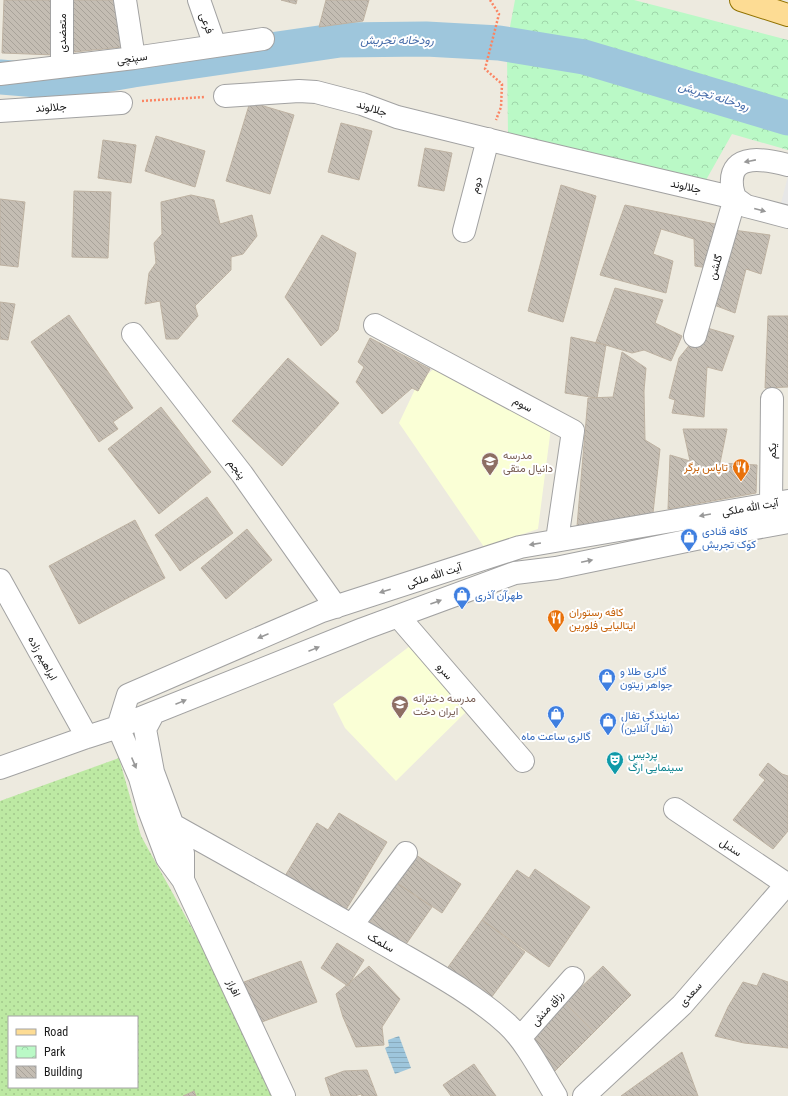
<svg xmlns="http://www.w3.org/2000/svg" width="788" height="1096" font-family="'Roboto Condensed',Vazirmatn,sans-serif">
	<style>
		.education { fill: #faffd6 }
		.park { fill: url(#park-crowns) }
		.garden { fill: url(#garden-dots); fill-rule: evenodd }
		.parking { fill: #e7e7e7 }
		.water { fill: url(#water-rules) }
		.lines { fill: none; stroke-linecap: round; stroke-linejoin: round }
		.river { stroke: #9ec6dc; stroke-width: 35 }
		.building { fill: url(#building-back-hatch); stroke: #beb2a2 }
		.minor-casing { stroke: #a2a2a2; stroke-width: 24 }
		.major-casing { stroke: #917200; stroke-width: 24 }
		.path { stroke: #fb8462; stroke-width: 2.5; stroke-dasharray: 2 2; stroke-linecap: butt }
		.minor { stroke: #fff; stroke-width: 22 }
		.major { stroke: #fddc94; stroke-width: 22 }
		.oneway { fill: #989898 }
		.labels { text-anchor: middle; stroke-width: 4; stroke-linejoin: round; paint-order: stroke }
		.street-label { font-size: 11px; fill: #1b1b1b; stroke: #fff }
		.education-label { font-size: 11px; fill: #785e54; stroke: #fff; text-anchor: start }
		.food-label { font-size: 11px; fill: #c56008; stroke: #fff; text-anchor: end }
		.shop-label { font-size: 11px; fill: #366cbe; stroke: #fff; text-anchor: start }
		.culture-label { font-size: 11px; fill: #0d838f; stroke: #fff; text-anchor: start }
		.water-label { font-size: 12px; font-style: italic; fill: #476daa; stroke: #fff }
	</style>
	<defs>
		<pattern id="park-crowns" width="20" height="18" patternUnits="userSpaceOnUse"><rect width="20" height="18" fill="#baf9c6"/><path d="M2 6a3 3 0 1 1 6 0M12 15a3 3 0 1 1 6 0" fill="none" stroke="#9fd5aa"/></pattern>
		<pattern id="garden-dots" width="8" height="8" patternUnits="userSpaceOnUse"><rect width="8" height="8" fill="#bde9a3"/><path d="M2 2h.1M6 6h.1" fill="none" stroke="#a2c78c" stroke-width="1.8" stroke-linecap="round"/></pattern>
		<pattern id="water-rules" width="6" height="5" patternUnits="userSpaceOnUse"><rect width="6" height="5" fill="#9ec6dc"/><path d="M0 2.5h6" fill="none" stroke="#88aabc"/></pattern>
		<pattern id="building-back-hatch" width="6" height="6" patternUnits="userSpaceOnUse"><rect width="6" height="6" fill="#c4bdb3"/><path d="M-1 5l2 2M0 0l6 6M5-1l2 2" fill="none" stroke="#a8a299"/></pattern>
	</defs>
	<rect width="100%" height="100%" fill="#edeadf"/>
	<path class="education" d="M449 355 553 412 538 529 484 547 399 423 418 383Z
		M414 643 469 709 396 781 345 728 333 704Z"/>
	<path class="park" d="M515 0H634L788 40V110L766 102 509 32Z
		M507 57 572 65 788 127V150L732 134 706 180 508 134Z"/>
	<path class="garden" d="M119 758 141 836 203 948 273 1096H0V801ZM9 1017H137V1087H9Z"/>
	<path class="parking" d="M788 176V209L780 207Z"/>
	<path class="water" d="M399 1036 411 1068 395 1074 385 1048 389 1046 388 1040Z"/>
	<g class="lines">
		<path class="river" d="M0 77 63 82 133 70 340 40 426 39 499 43 584 57 788 118"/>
	</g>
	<path class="building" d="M4 0H57L55 55 2 53Z
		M69 0H118L122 47 74 52Z
		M281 0H297L296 4Z
		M326 0H369L363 21 319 27Z
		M250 102 294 115 270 194 226 181Z
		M341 123 372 131 359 180 328 172Z
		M156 136 205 151 195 187 145 171Z
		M103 140 136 145 131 183 98 178Z
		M425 148 452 153 444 191 418 186Z
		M561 185 596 196 563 322 528 311Z
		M74 191 111 192 108 258 72 257Z
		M191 195 214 200 220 224 252 215 257 236 243 254 231 257V270L195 306 198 316 178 339H166L160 301 145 304 149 273 156 263 154 243 162 234 161 202Z
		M0 199 25 202 18 267 0 265Z
		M625 205 720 225 708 268 695 266 694 239 661 229 653 254 673 261 666 293 600 275Z
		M726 229 770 235 761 274 746 269 735 313 709 303Z
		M322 235 356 253 338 330 321 346 285 297Z
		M615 288 663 300 655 323 682 336 671 361 644 350 632 353 596 342Z
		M0 302 15 304 8 340 0 339Z
		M69 315 133 408 113 422 118 429 99 442 31 342Z
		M768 316H788V387L765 388Z
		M704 327 734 336 722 371 707 367 704 417 672 413 675 400 669 398 679 358Z
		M571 337 606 345 597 398 565 393Z
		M370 338 430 369 418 391 412 388 382 414 356 382 364 367 358 362Z
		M622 352 646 368 644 391 645 440 660 449 653 513 577 526 588 398 613 397Z
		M288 358 339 403 282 466 232 421Z
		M161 407 211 472 159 514 108 449Z
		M683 429H727L720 463 757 465 756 493 668 509 670 455 690 461Z
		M207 497 233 533 180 571 155 535Z
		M135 520 165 578 79 624 49 566Z
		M247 529 272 560 226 599 201 568Z
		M768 763 782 774 788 776V831L773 849 733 820 765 780 759 775Z
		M339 813 387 842 344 913 285 876 317 823 328 830Z
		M416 855 461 884 442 913 397 883Z
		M535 869 590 907 549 967 482 920 517 870 529 878Z
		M397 883 432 907 402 950 367 926Z
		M482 920 525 952 488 1002 446 970Z
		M337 943 364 960 348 986 321 968Z
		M301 961 317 1002 259 1023 244 982Z
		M369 966 400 999 382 1027 384 1045 356 1047 343 1017 336 994Z
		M603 966 631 995 594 1032 565 1003Z
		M763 973 788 982V1048L744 1043 715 1036 728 1007 743 982 757 986Z
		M565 1003 594 1032 551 1075 524 1035Z
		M682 1052 698 1096H621Z
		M474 1064 496 1096H451L443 1085Z
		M367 1070 377 1096H362L361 1094 355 1096H331L325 1078 344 1071Z
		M194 1091 196 1096H183Z"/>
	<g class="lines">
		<g class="minor-casing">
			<path id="minor" d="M62 0V66
				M125 0 134 58
				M199 0 215 46
				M0 74 134 58 263 39
				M225 96 299 91 316 92 362 104 397 117 535 151 735 198 746 206 788 217
				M0 111 121 103
				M735 198C734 194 732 189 732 185 729 151 768 160 788 165
				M464 231 488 139
				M375 325 573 431 557 540
				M133 334 242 474 336 607
				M695 336 735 198
				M771 504 772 399
				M0 580 87 737
				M398 616 523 761
				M118 727 128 695 322 611 520 547 788 501
				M118 727 140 778 149 810 167 858 183 880V853L153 772 145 729 153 714
				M0 768 87 737 118 727 363 629 515 573 556 568 696 539 788 522
				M675 809 788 885
				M173 825C246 866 319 906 391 948 429 970 474 994 507 1024 525 1040 543 1075 556 1096
				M183 880 284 1096
				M352 925 406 853
				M520 1038 573 978
				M584 1096 682 1005 786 885"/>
		</g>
		<g class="major-casing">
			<path id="major" d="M741 0 788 15"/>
		</g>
		<path class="path" d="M490 0 499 14 485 69 502 84 501 107 496 120
			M142 101 205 97"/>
		<use href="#minor" class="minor"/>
		<use href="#major" class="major"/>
	</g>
	<defs><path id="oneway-solid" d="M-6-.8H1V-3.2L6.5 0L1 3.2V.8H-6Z"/></defs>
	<g class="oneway">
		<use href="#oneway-solid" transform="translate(750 161) rotate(169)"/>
		<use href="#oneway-solid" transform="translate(760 210) rotate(15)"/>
		<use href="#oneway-solid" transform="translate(705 515) rotate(170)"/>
		<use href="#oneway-solid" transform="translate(535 544) rotate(171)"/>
		<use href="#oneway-solid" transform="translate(587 561) rotate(-12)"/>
		<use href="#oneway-solid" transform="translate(385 591) rotate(162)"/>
		<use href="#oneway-solid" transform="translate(436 602) rotate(-20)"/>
		<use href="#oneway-solid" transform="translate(263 636) rotate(157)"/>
		<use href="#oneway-solid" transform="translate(314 649) rotate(-22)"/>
		<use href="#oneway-solid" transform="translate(181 702) rotate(-22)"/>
		<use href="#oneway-solid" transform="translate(134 763) rotate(67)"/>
	</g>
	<defs>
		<g id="school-pin" transform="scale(0.9)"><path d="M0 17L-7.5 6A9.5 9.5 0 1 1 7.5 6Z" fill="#8d6e63" stroke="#fff"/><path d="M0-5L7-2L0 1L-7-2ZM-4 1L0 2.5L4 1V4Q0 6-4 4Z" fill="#fff"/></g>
		<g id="restaurant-pin" transform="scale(0.9)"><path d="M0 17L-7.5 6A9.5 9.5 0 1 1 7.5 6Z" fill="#e8710a" stroke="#fff"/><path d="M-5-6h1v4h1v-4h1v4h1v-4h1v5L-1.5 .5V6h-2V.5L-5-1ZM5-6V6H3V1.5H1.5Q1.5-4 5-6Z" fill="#fff"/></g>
		<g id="shop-pin" transform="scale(0.9)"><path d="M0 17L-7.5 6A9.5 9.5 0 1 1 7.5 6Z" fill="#3f7fe0" stroke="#fff"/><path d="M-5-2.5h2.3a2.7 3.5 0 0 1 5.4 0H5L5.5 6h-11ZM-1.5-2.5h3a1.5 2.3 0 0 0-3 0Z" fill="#fff"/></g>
		<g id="theatre-pin" transform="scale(0.9)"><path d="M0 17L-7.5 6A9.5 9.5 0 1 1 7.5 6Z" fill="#0f9aa8" stroke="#fff"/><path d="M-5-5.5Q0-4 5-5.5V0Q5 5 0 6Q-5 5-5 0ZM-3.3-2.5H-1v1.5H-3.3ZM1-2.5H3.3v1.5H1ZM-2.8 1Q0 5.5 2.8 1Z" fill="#fff"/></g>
	</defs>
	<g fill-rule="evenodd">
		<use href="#school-pin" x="490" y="461"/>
		<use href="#restaurant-pin" x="741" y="467"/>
		<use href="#shop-pin" x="689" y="537"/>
		<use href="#shop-pin" x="462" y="595"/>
		<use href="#restaurant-pin" x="556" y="618"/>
		<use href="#shop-pin" x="607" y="677"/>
		<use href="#school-pin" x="400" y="704"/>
		<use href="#shop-pin" x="556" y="714"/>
		<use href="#shop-pin" x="608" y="721"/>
		<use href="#theatre-pin" x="615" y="760"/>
	</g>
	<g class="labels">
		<g class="street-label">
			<text transform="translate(207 23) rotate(70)" y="4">فرعی</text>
			<text transform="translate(62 33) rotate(-90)" y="4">متعضدی</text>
			<text transform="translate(132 58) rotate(-8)" y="4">سپنچی</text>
			<text transform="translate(51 107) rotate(-4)" y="4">جلالوند</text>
			<text transform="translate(372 108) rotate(18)" y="4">جلالوند</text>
			<text transform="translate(476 185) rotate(-75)" y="4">دوم</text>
			<text transform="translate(686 186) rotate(13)" y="4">جلالوند</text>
			<text transform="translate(715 267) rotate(-74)" y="4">گلشن</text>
			<text transform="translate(523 404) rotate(28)" y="4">سوم</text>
			<text transform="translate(772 451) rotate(-89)" y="4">یکم</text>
			<text transform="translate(237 469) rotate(53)" y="4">پنجم</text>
			<text transform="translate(750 507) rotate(-10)" y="4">آیت الله ملکی</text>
			<text transform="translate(434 575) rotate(-18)" y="4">آیت الله ملکی</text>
			<text transform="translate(43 658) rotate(61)" y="4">ابراهیم زاده</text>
			<text transform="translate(445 671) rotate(49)" y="4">سرو</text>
			<text transform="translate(731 847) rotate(34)" y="4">سنبل</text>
			<text transform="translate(381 942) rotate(30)" y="4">سلمک</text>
			<text transform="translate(234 988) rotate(65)" y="4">افراز</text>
			<text transform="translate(690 994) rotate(-48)" y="4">سعدی</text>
			<text transform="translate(547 1008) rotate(-49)" y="4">رزاق منش</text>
		</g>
		<g class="education-label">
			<text x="503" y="459">مدرسه<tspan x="503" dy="13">دانیال متقی</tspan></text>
			<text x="413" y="702">مدرسه دخترانه<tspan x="413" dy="13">ایران دخت</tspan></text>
		</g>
		<g class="food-label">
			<text x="728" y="471">تاپاس برگر</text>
			<text x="569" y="616" text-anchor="start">کافه رستوران<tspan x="569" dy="13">ایتالیایی فلورین</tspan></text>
		</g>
		<g class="shop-label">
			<text x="702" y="535">کافه قنادی<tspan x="702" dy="13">کوک تجریش</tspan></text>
			<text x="475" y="599">طهرآن آذری</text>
			<text x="620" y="675">گالری طلا و<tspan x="620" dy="13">جواهر زیتون</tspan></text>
			<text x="621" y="719">نمایندگی تفال<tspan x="621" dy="13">(تفال آنلاین)</tspan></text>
			<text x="556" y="740" text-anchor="middle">گالری ساعت ماه</text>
		</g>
		<g class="culture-label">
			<text x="628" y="758">پردیس<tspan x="628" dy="13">سینمایی ارگ</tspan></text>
		</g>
		<g class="water-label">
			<text x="397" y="44">رودخانه تجریش</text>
			<text transform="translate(714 96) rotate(17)" y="4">رودخانه تجریش</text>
		</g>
	</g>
	<rect x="8" y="1016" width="130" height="72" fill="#ffffff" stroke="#a4a4a4"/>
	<rect x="16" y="1029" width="20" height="6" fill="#fddc94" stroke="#a4a4a4"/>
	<text x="44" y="1036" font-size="12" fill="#1b1b1b">Road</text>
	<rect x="16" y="1046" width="20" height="12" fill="url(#park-crowns)" stroke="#a4a4a4"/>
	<text x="44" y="1056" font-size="12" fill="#1b1b1b">Park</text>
	<rect x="16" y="1066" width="20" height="12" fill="url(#building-back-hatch)" stroke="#a4a4a4"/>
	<text x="44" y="1076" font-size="12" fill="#1b1b1b">Building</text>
</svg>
